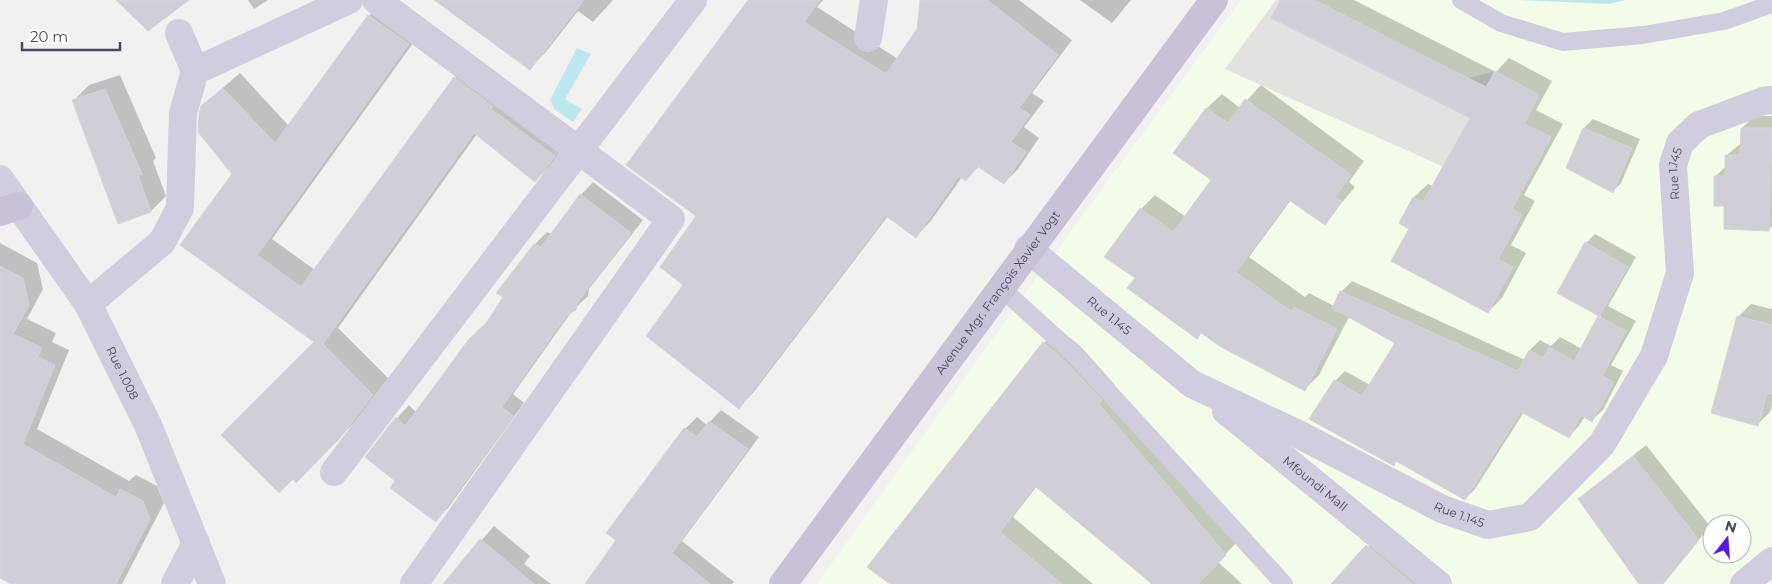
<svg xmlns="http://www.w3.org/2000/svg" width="1772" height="584" font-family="Montserrat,sans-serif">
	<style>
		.commercial { fill: #f3fce8; fill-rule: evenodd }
		.education { fill: #e3e2e1 }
		.green { fill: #bde7ef }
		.shadow { fill: #0003 }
		.building { fill: #d2ced7; stroke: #d7d3db }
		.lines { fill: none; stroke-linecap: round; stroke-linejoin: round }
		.lane { stroke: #d1cddf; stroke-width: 18 }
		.street { stroke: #d1cddf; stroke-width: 28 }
		.secondary { stroke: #c8c1d8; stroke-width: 28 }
		.labels { text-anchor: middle; stroke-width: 5; stroke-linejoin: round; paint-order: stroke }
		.street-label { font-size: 12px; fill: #4c475d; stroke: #fff }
	</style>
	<rect width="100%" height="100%" fill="#f2f1ef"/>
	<path class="commercial" d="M1241 0H1772V584H817L1021 299ZM1712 524H1742V554H1712Z"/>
	<path class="education" d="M1276 0H1314L1469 78 1495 71 1539 95 1524 124 1551 137 1444 167 1225 69Z"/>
	<path class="green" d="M1518 0H1625L1609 4Z
		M577 48 591 54 565 99 582 109 573 122 555 110 550 100Z"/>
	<path class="shadow" d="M248 0H268L254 9Z
		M385 0 424 28 272 239 315 270 455 78 471 62 570 139 551 165 535 181 477 134 338 328 388 378 355 422 296 481 293 478 316 342 182 245 233 173 202 106 240 73 289 126 369 16Z
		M442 0H613L593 22 578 11 545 53 530 68Z
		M749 0H823L817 7 898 59 918 30 922 0H1019L1072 40 1032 93 1044 101 1024 127 1039 138 1018 169 1004 183 979 166 966 180 962 177 930 222 916 236 888 216 753 393 739 407 685 285 698 216Z
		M1080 0H1131L1112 23Z
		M1281 0H1354L1496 72 1509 58 1552 81 1536 110 1563 124 1524 195 1535 201 1511 245 1526 253 1502 298 1488 312 1411 228 1400 223 1414 197 1428 184 1433 186 1471 118Z
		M120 75 156 158 153 161 166 196 151 211 118 223 74 100 89 85Z
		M1261 85 1364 161 1349 182 1355 187 1324 224 1291 200 1249 257 1305 297 1309 293 1334 306 1341 292 1352 281 1525 360 1530 350 1540 340 1551 346 1560 337 1582 349 1601 316 1558 292 1586 243 1595 234 1636 257 1608 306 1636 321 1611 365 1623 371 1603 410 1592 420 1585 416 1579 426 1569 436 1524 412 1475 489 1465 499 1397 460 1393 464 1335 381 1345 371 1370 385 1397 343 1349 317 1319 375 1305 389 1137 278 1141 209 1155 195 1186 217 1213 180 1175 153 1207 108 1222 94 1240 108Z
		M1754 116H1772V226L1769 229 1726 205 1716 176 1726 166 1727 155 1741 143 1742 128Z
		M1593 119 1640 139 1621 183 1612 192 1567 167 1584 128Z
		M593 182 643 220 589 289 588 296 572 311 513 394 524 403 448 508 435 521 397 481V418L409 405 416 412 489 321 535 244 547 232 552 234 581 195Z
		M0 243 37 263 43 289 27 319 56 333 52 342 69 350 37 429 129 481 136 475 157 486 164 503 122 584H13L0 577Z
		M1751 304 1772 309V406L1770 412 1758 424 1738 317Z
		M1058 328 1081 347 1115 385 1112 389 1239 540 1218 562 1242 584H1154L1037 486 1013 517 1093 584H892L869 567 1044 343Z
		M721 410 759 437 682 541 734 582 732 584H586L618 540 608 532 685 429 697 417 707 425Z
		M1646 445 1710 526 1663 584H1640L1580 499Z
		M494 526 530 556 524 564 551 584H444Z
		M1382 531 1449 584H1335Z"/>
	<path class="building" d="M116 0H189L148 31Z
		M434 0H584L530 70Z
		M748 0H820L804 22 886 74 917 29 920 0H987L1058 55 1019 108 1030 115 1011 142 1026 152 1004 184 977 166 966 181 959 176 916 238 886 216 739 409 646 336 683 285 660 267 696 216 626 165Z
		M1280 0H1314L1486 87 1495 71 1539 95 1524 124 1551 137 1512 209 1522 215 1498 259 1513 267 1488 313 1391 261 1409 229 1399 223 1413 197 1423 202 1470 118 1271 18Z
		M368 15 409 44 257 255 301 287 454 77 493 106 491 109 555 156 535 182 474 133 323 344 373 395 339 439 296 483 293 479 279 493 221 435 314 342 180 245 232 174 198 132 199 115 201 106 223 88 275 143Z
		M105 89 142 174 138 175 151 212 118 224 72 100Z
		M1245 99 1351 175 1335 197 1342 202 1325 225 1289 200 1236 272 1292 312 1294 307 1337 329 1305 391 1221 347 1201 333 1197 339 1127 288 1135 278 1104 257 1140 208 1173 232 1211 180 1173 153 1206 108 1228 123Z
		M1583 128 1632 148 1613 193 1566 168Z
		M1741 128H1772L1769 231 1724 229V206H1714V176H1725V155H1740Z
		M580 194 631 233 577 303 576 310 567 315 502 407 513 416 436 522 390 488 395 481 365 457 396 417 405 426 469 339 487 322 503 297 496 293 534 244 541 247Z
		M1585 242 1628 267 1599 316 1557 293Z
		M0 266 23 278 29 305 13 334 42 348 38 357 55 365 23 444 116 497 120 489 143 501 150 519 116 584H11L0 578Z
		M1340 291 1518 371 1529 350 1543 358 1549 347 1574 361 1598 316 1626 331 1602 376 1614 382 1592 422 1581 415 1569 438 1521 412 1465 500 1396 461 1394 466 1309 419 1334 380 1362 396 1395 343 1332 308Z
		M1737 316 1772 325V394L1767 393 1758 426 1711 413Z
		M1043 342 1066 362 1102 400 1099 404 1226 555 1198 584H1152L1035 486 1000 532 1062 584H890L867 567Z
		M709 421 748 449 672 553 710 584H585L616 540 606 533 684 428 697 437Z
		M1633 456 1699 540 1663 584H1639L1578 499Z
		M480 539 534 584H443Z
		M1366 545 1413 584H1331Z"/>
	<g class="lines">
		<path class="lane" d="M1461 0 1501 23 1563 42 1643 35 1724 21 1772 4
			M1000 287 1074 354 1284 584"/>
		<g class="street">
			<path d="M376 0 671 219 414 584"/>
			<path d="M179 33 195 71"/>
			<path d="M868 38 874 0"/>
			<path id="s1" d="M0 179 88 304 148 425 212 584"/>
			<path id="s2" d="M1028 249 1192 384 1298 434 1442 509 1488 525 1530 517 1602 444 1654 356 1680 273 1673 165 1680 143 1699 125 1763 101 1772 100"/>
			<path d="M88 304 162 242 180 208 183 113 195 71 349 0"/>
			<path id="s3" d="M1226 411 1438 584"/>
			<path d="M334 472 693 0"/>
			<path d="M175 584 196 543"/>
			<path d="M1744 584 1772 561"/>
		</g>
		<g class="secondary">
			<path d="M0 212 19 206"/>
			<path id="s4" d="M783 584 1214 0"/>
		</g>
	</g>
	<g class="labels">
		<g class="street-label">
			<text dy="4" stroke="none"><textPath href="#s2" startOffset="975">Rue 1.145</textPath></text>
			<text dy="4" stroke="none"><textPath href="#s4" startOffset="362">Avenue Mgr. François Xavier Vogt</textPath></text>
			<text dy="4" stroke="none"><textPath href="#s2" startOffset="105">Rue 1.145</textPath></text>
			<text dy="4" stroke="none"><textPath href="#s1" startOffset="230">Rue 1.008</textPath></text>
			<text dy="4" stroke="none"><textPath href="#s3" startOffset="115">Mfoundi Mall</textPath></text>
			<text dy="4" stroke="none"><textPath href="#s2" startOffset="510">Rue 1.145</textPath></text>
		</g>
	</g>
	<g transform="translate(1727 539) rotate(17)"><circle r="24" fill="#ffffff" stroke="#b7b5be"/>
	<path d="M0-4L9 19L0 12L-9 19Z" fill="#5c18e3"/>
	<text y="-8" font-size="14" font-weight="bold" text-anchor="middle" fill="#4c475d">N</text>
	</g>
	<path d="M22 42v8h98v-8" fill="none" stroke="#4c475d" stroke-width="2.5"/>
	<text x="30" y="42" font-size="15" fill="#4c475d" stroke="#ffffff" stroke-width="4" paint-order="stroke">20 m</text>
</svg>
